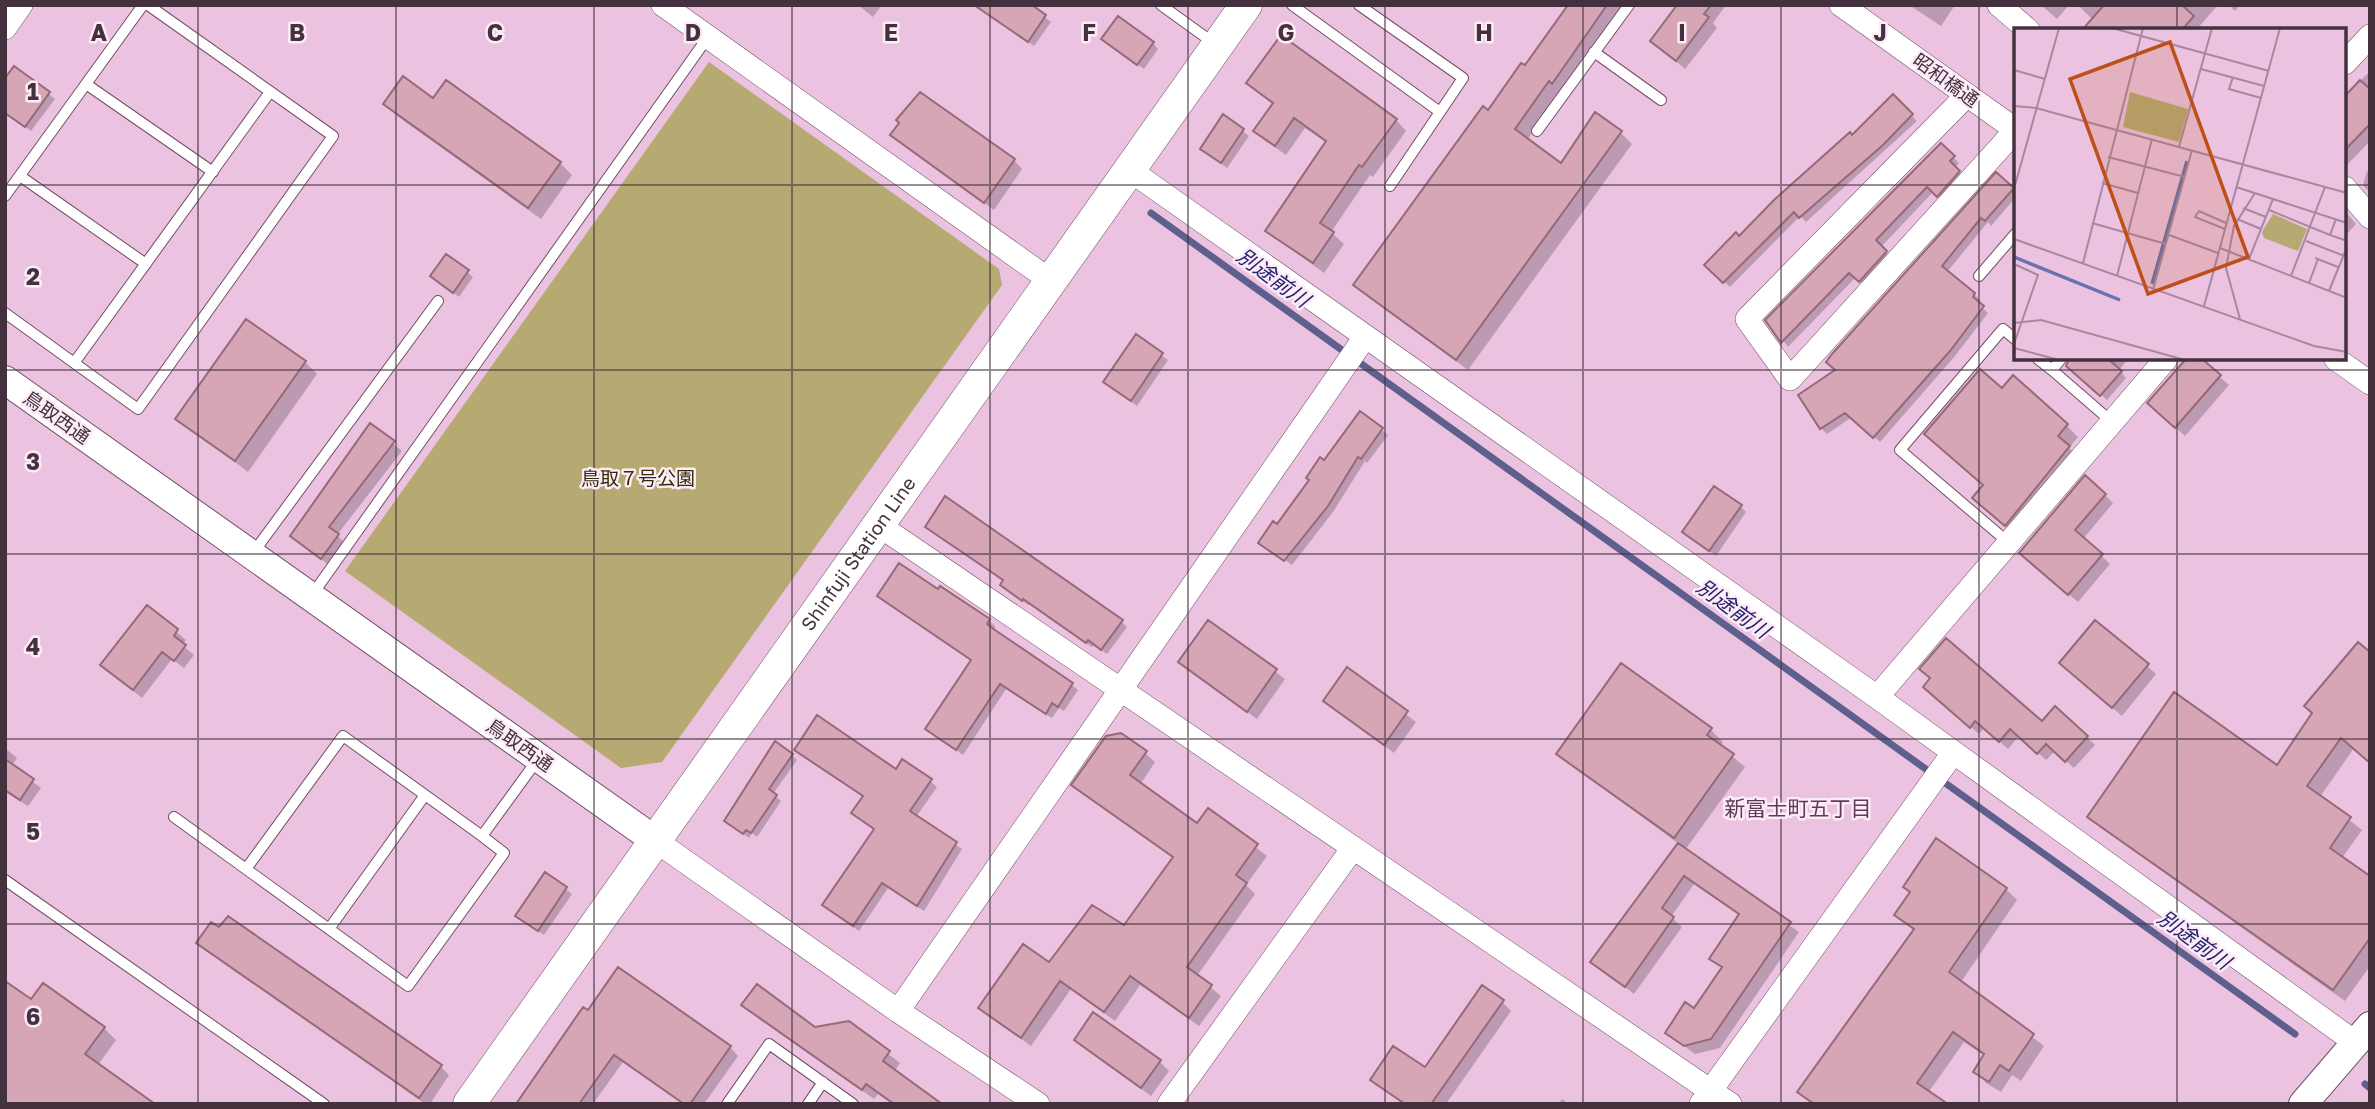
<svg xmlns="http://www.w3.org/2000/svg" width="2375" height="1109" font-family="'Golos Text','Noto Sans JP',sans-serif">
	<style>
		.green { fill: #b6a972 }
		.shadow { fill: #0003 }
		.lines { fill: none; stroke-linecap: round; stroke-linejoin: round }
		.stream { stroke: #5e5f8c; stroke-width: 7 }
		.building { fill: #d6a5b6; stroke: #966978; stroke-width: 2 }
		.service-casing { stroke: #724e68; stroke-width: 12 }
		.minor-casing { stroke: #724e68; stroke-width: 24 }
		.tertiary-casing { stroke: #724e68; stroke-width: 30 }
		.secondary-casing { stroke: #724e68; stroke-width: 33 }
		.service { stroke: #fff; stroke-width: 10 }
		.minor { stroke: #fff; stroke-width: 23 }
		.tertiary { stroke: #fff; stroke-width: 28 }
		.secondary { stroke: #fff; stroke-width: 32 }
		.grid { fill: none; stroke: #43323e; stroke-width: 2; stroke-opacity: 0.55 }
		.labels { text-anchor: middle; stroke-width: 5; stroke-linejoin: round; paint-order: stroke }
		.street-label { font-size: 19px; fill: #43323e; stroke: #fdebf7 }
		.park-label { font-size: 19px; fill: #312a09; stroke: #fdebf7 }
		.water-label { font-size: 21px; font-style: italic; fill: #24246e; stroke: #fdebf7 }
		.neighbourhood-label { font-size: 21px; fill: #5f3d56; stroke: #fdebf7 }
		.inset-river { fill: none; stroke: #6972ae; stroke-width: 3.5 }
		.inset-road { fill: none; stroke: #a8889f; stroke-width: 2 }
		.view { fill: #bf4f18; fill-opacity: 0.15; stroke: #bf4f18; stroke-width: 3.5 }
		.inset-edge { fill: none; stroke: #43323e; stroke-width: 3.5 }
		.grid-label { font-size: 23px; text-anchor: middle; font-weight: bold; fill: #43323e; stroke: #fdebf7; stroke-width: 5; stroke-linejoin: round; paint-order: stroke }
	</style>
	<rect width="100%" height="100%" fill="#ebc2df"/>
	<path class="green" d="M709 62 999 269 1002 285 662 762 621 768 345 571Z"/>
	<path class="shadow" d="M858 5H882L873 17Z
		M1029 5 1051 22 1034 46 985 11Z
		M1571 5H1625L1527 140 1561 165 1621 133 1632 144 1468 370 1355 285Z
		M1679 5H1726L1713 23 1717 28 1685 69 1652 41Z
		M1909 5H1955L1941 26Z
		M2041 5H2069L2057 19Z
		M2078 5H2218L2196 30H2088L2093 20Z
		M2229 5H2240L2235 11Z
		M1153 43 1158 49 1144 69 1109 44Z
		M15 68 55 99 31 131 5 112Z
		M2370 71V141L2346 166 2345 97Z
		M1248 83 1396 120 1406 131 1373 177 1370 175 1331 232 1344 244 1324 273 1267 231 1327 143 1305 128 1286 155 1266 141 1256 131 1274 105Z
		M1893 97 1917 121 1806 222 1800 216 1730 287 1707 265 1852 138Z
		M433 101 560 163 572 175 541 219 397 116 385 104Z
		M909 104 1014 160 1022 169 994 210 892 135Z
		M1224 117 1249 136 1227 168 1202 149Z
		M1941 145 1959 163 1954 168 1964 178 1943 201 1934 191 1881 247 1892 258 1865 287 1856 277 1788 347 1768 321Z
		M2367 171 2370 172V193L2363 185Z
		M1996 175 2016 193V197L1991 226 1988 222 1947 272 1974 294 1980 300 1977 303 1988 313 1955 356 1880 442 1852 417 1827 434 1821 428 1838 371Z
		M2345 211 2356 224 2345 236Z
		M446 256 473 277 459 297 432 276Z
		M1136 337 1168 360 1137 406 1105 382Z
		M2075 359H2128L2119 370 2126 378 2107 400 2068 365Z
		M2188 359H2199L2229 385 2185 436 2149 403Z
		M305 362 317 374 248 472 178 419Z
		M2002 391 2066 425 2078 437 2069 448 2081 460 2018 537 1986 510 1985 486Z
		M1360 413 1388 435 1367 463 1365 461 1333 512 1292 565 1264 545Z
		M371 426 402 451 337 535 346 544 330 566 292 536Z
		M2105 495 2113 503 2083 539 2110 564 2078 602 2030 561Z
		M1741 507 1746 512 1716 556 1684 532Z
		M1002 585 1121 621 1127 627 1107 654 1094 645 1092 647 1030 603 1028 605Z
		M941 588 989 621 995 626 994 632 1072 685 1078 690 1064 711 1059 708 1052 718 1006 689 963 755 927 729 972 661 885 601 939 591Z
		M147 607 186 640 182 645 194 655 184 668 172 659 142 698 102 665Z
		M1209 622 1285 679 1257 719 1180 662Z
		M1621 665 1711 730 1723 742 1720 746 1745 767 1685 850 1799 932 1720 1048 1695 1054 1667 1033 1694 1011 1723 969 1711 959 1740 916 1694 884 1671 917 1682 927 1634 994 1593 962 1679 844 1558 754Z
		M2147 666 2156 674 2122 716 2070 672Z
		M1348 670 1416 722 1394 753 1325 701Z
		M1934 695 2042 723 2087 737 2095 745 2074 768 2055 751 2046 760 2019 736 2008 749 1984 728 1979 734Z
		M2314 714 2354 748 2320 797 2362 830 2342 858 2370 878V966L2345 1001 2101 828 2089 817 2277 767Z
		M5 748 17 758 12 766 41 788 28 806 5 792Z
		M1145 753 1155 762 1140 785 1197 826 1208 811 1267 856 1246 885 1255 894 1197 976 1221 996 1199 1026 1140 985 1115 1021 1071 989 1031 1046 980 1008 1049 964 1125 927 1174 859 1074 785Z
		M792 755 797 760 773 794 781 801 757 837 752 833 749 838 731 825Z
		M802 756 896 771 930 781 937 787 916 817 962 849 924 911 888 888 859 931 831 911 875 830 859 819 864 797Z
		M545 874 572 894 544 935 523 921Z
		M2006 889 2017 900 1961 982 2044 1046 2021 1081 2012 1075 2001 1092 1986 1083 1975 1072 1985 1056 1964 1042 1928 1093 1945 1104H1812L1799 1092 1915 931 1896 914Z
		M199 943 441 1067 449 1075 430 1104H425Z
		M32 1002 104 1028 116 1040 98 1065 5 1104Z
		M1502 1002 1511 1011 1446 1104H1403L1372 1080 1426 1070Z
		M744 1005 814 1029 848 1023 900 1063 894 1072 939 1104H892L878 1094 874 1099Z
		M583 1010 730 1047 738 1056 704 1104H683L623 1062 595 1101 599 1104 518 1103Z
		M1076 1040 1160 1062 1169 1071 1151 1096Z
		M1562 1099 1569 1104H1558Z"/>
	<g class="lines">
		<path class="stream" d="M1151 213 2295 1034
			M2365 1084 2370 1088"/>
	</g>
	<path class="building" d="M974 5H1032L1046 15 1028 42Z
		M1568 5H1607L1552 84 1549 81 1515 129 1561 163 1595 112 1622 131 1456 360 1353 285 1483 106 1488 110 1521 63 1525 65Z
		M1677 5H1711L1704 14 1709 17 1676 61 1650 41Z
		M2104 5H2182L2194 16 2182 30H2082Z
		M1118 16 1154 42 1137 65 1101 39Z
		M1281 35 1397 119 1362 167 1359 165 1320 223 1334 232 1313 263 1265 231 1326 141 1294 118 1275 146 1253 131 1273 103 1246 83Z
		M14 66 50 92 25 127 5 113V78Z
		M403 76 433 98 446 80 561 162 528 208 383 104Z
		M2360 80 2370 89V124L2345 150V96Z
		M920 92 1015 159 984 203 890 135 899 123 896 120Z
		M1893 94 1913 114 1883 145 1799 218 1794 212 1723 283 1704 265 1736 232 1739 236 1774 200 1850 132 1852 135Z
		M1223 114 1244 129 1221 163 1200 149Z
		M1941 143 1955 156 1950 161 1960 171 1937 197 1927 187 1876 240 1887 251 1859 282 1849 273 1781 343 1765 320Z
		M1996 172 2014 188 1985 221 1981 218 1942 266 1975 293 1973 297 1984 306 1950 351 1873 438 1845 413 1820 429 1798 395 1835 370 1826 362 1832 354Z
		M446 254 469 270 453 293 430 276Z
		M246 319 306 361 235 461 175 419Z
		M1136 334 1163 353 1131 401 1103 382Z
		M2069 359H2108L2122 371 2100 396 2066 366Z
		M2186 359H2202L2221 375 2175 428 2147 403Z
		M1980 369 2002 388 2013 375 2068 424 2058 436 2070 446 2005 526 1972 498 1983 485 1924 434Z
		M1360 411 1383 428 1361 459 1358 457 1328 506 1284 561 1258 543 1273 521 1277 524 1309 480 1306 478 1320 457 1324 460Z
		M370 423 395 441 329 527 339 534 321 559 290 536Z
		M2085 475 2106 494 2075 530 2103 554 2068 595 2019 553Z
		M1714 486 1742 505 1709 551 1682 532Z
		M945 496 1123 620 1101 650 1088 640 1086 643 1023 599 1022 601 1000 585 1003 580 925 527Z
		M899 563 938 589 940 586 990 619 987 624 995 630 1073 683 1058 707 1052 703 1046 714 1000 684 956 750 925 729 971 660 877 596Z
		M147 605 178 629 174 636 186 645 174 661 162 652 133 690 100 665Z
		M1208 620 1277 669 1247 712 1178 662Z
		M2095 620 2149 664 2112 708 2059 663Z
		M1946 638 2042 721 2055 706 2088 736 2065 762 2046 744 2037 754 2010 729 1999 742 1975 721 1970 728 1923 687 1930 678 1919 669Z
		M2358 642 2370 652V763L2341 738 2307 786 2351 817 2330 848 2370 876V938L2333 990 2087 817 2174 692 2277 765 2312 713 2304 706Z
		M1621 663 1712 728 1707 735 1734 754 1674 838 1556 754Z
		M1347 667 1408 711 1384 745 1323 701Z
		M817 715 896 769 902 759 932 779 910 811 957 842 917 906 882 883 853 926 822 905 874 829 851 813 863 796 794 750Z
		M1121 733 1147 751 1130 775 1197 823 1208 808 1258 844 1236 875 1247 883 1187 967 1212 985 1189 1018 1130 976 1104 1012 1060 981 1021 1038 978 1008 1023 944 1049 962 1092 905 1124 925 1173 857 1071 785 1106 736Z
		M775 741 793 754 769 789 777 795 751 833 746 830 743 834 724 821Z
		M5 759 34 779 20 800 5 790Z
		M1936 838 2007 888 1949 972 2034 1034 2009 1071 2000 1065 1989 1082 1973 1072 1984 1054 1953 1032 1917 1083 1948 1104H1814L1797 1092 1914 929 1894 915 1910 892 1903 887Z
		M1678 843 1791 922 1711 1039 1684 1046 1665 1033 1685 1002 1694 1008 1722 967 1709 959 1739 914 1684 876 1662 908 1674 917 1625 987 1590 962Z
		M545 872 567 887 538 931 515 916Z
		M228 916 442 1065 419 1098 196 943 211 922 219 927Z
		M618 967 731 1046 690 1104H684L614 1055 579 1104H516L583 1007 588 1010Z
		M5 981 31 999 43 983 105 1027 85 1054 155 1104H5Z
		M757 984 815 1027 849 1021 890 1051 883 1061 942 1104H894L866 1084 862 1090 741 1005Z
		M1482 985 1504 1000 1431 1104H1405L1370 1080 1393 1046 1425 1067Z
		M1093 1012 1161 1060 1141 1088 1074 1040Z"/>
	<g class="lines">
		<g class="service-casing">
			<path id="service" d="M1161 5 1215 44
				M1292 5 1440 112
				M1359 5 1463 78 1390 186
				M1594 52 1661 100
				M86 84 213 172
				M1537 131 1629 5
				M20 176 146 264
				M5 196 143 5
				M1979 276 2016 233
				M5 313 138 409 333 136 148 5
				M2038 359 2052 370 2061 359
				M74 363 270 92
				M2052 370 2112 422
				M2009 543 1900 450 2003 329 2016 340
				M253 553 438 301
				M312 595 708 37
				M174 817 408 986 504 853 482 836
				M246 869 343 736 482 836 538 759
				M5 880 324 1104
				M329 929 425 795
				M727 1104 769 1044 853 1104
				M808 1104 823 1082"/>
		</g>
		<g class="minor-casing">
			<path id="minor" d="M663 5 1051 281
				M1841 5 2016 130
				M1999 5 2028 30
				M5 28 21 5
				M2345 63 2370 36
				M1967 95 1747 319 1790 379 2016 130
				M1131 171 1877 697 2356 1043
				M2345 188 2370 217
				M2336 359 2370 383
				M880 526 1730 1104
				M1877 697 2166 359
				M656 841 898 1011 1038 1104
				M898 1011 1365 337
				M1169 1104 1353 848
				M1701 1104 1953 753"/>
		</g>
		<g class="tertiary-casing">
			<path id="tertiary" d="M5 380 656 841
				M2303 1104 2370 1026"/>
		</g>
		<g class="secondary-casing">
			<g id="secondary">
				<path id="s1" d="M469 1104 1246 5"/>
			</g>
		</g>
		<use href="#service" class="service"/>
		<use href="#minor" class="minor"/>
		<use href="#tertiary" class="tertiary"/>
		<use href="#secondary" class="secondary"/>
	</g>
	<path class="grid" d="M198 5V1104M396 5V1104M594 5V1104M792 5V1104M990 5V1104M1188 5V1104M1385 5V1104M1583 5V1104M1781 5V1104M1979 5V1104M2177 5V30M5 185H2016M2345 185H2370M2177 359V1104M5 370H2370M5 554H2370M5 739H2370M5 924H2370"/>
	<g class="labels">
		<g class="street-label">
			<text transform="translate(1946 80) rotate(36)" y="7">昭和橋通</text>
			<text transform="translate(57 417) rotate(35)" y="7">鳥取西通</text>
			<text dy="7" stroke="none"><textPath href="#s1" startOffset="674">Shinfuji Station Line</textPath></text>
			<text transform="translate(520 745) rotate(35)" y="7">鳥取西通</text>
		</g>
		<g class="park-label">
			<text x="638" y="485">鳥取７号公園</text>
		</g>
		<g class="water-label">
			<text transform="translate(1273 278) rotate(36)" y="7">別途前川</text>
			<text transform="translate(1733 609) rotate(36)" y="7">別途前川</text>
			<text transform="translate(2194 940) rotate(36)" y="7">別途前川</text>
		</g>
		<g class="neighbourhood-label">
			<text x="1798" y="816">新富士町五丁目</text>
		</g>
	</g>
	<g transform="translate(2014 28)">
		<rect width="332" height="332" fill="#ebc2df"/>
		<path d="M116 64 174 81 165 114 109 99ZM259 186 293 201 284 223 250 210 248 204Z" fill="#b6a972"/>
		<path class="inset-river" d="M0 229 106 272M138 256 173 133"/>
		<path class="inset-road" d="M98 0 255 43M187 41 250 58M0 42 31 51M219 49 215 61 247 70M0 78 22 80 333 165M165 119 198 0M94 129 171 149M88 155 124 165M222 159 333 195M0 161 45 0M229 180 252 189M255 182 316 207M223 191 247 201M322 191 316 207 333 213M78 195 152 216M211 201 181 189 185 183 212 195M155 207 204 225M0 211 300 318 333 324M292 213 333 229M206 220 333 270M301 230 324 239M235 231 259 171M69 235 129 0M0 236 24 247 0 316M103 248 138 111M277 248 311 159M295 255 304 231M139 262 178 122M315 263 333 219M190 278 266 0M226 291 212 240 220 198 241 165M0 295 27 292 171 332M0 320 45 332"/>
		<path class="view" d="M156 14 234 229 134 266 56 51Z"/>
		<rect width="332" height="332" class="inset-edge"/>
	</g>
	<g class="grid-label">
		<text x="99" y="41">A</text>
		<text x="297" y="41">B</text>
		<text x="495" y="41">C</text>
		<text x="693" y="41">D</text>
		<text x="891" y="41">E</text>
		<text x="1089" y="41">F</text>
		<text x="1286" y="41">G</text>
		<text x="1484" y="41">H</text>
		<text x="1682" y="41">I</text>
		<text x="1880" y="41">J</text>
		<text x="33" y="100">1</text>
		<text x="33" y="285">2</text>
		<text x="33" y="470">3</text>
		<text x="33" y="655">4</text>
		<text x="33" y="840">5</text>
		<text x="33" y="1025">6</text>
	</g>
	<rect width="2375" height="1109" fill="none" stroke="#43323e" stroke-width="14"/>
</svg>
